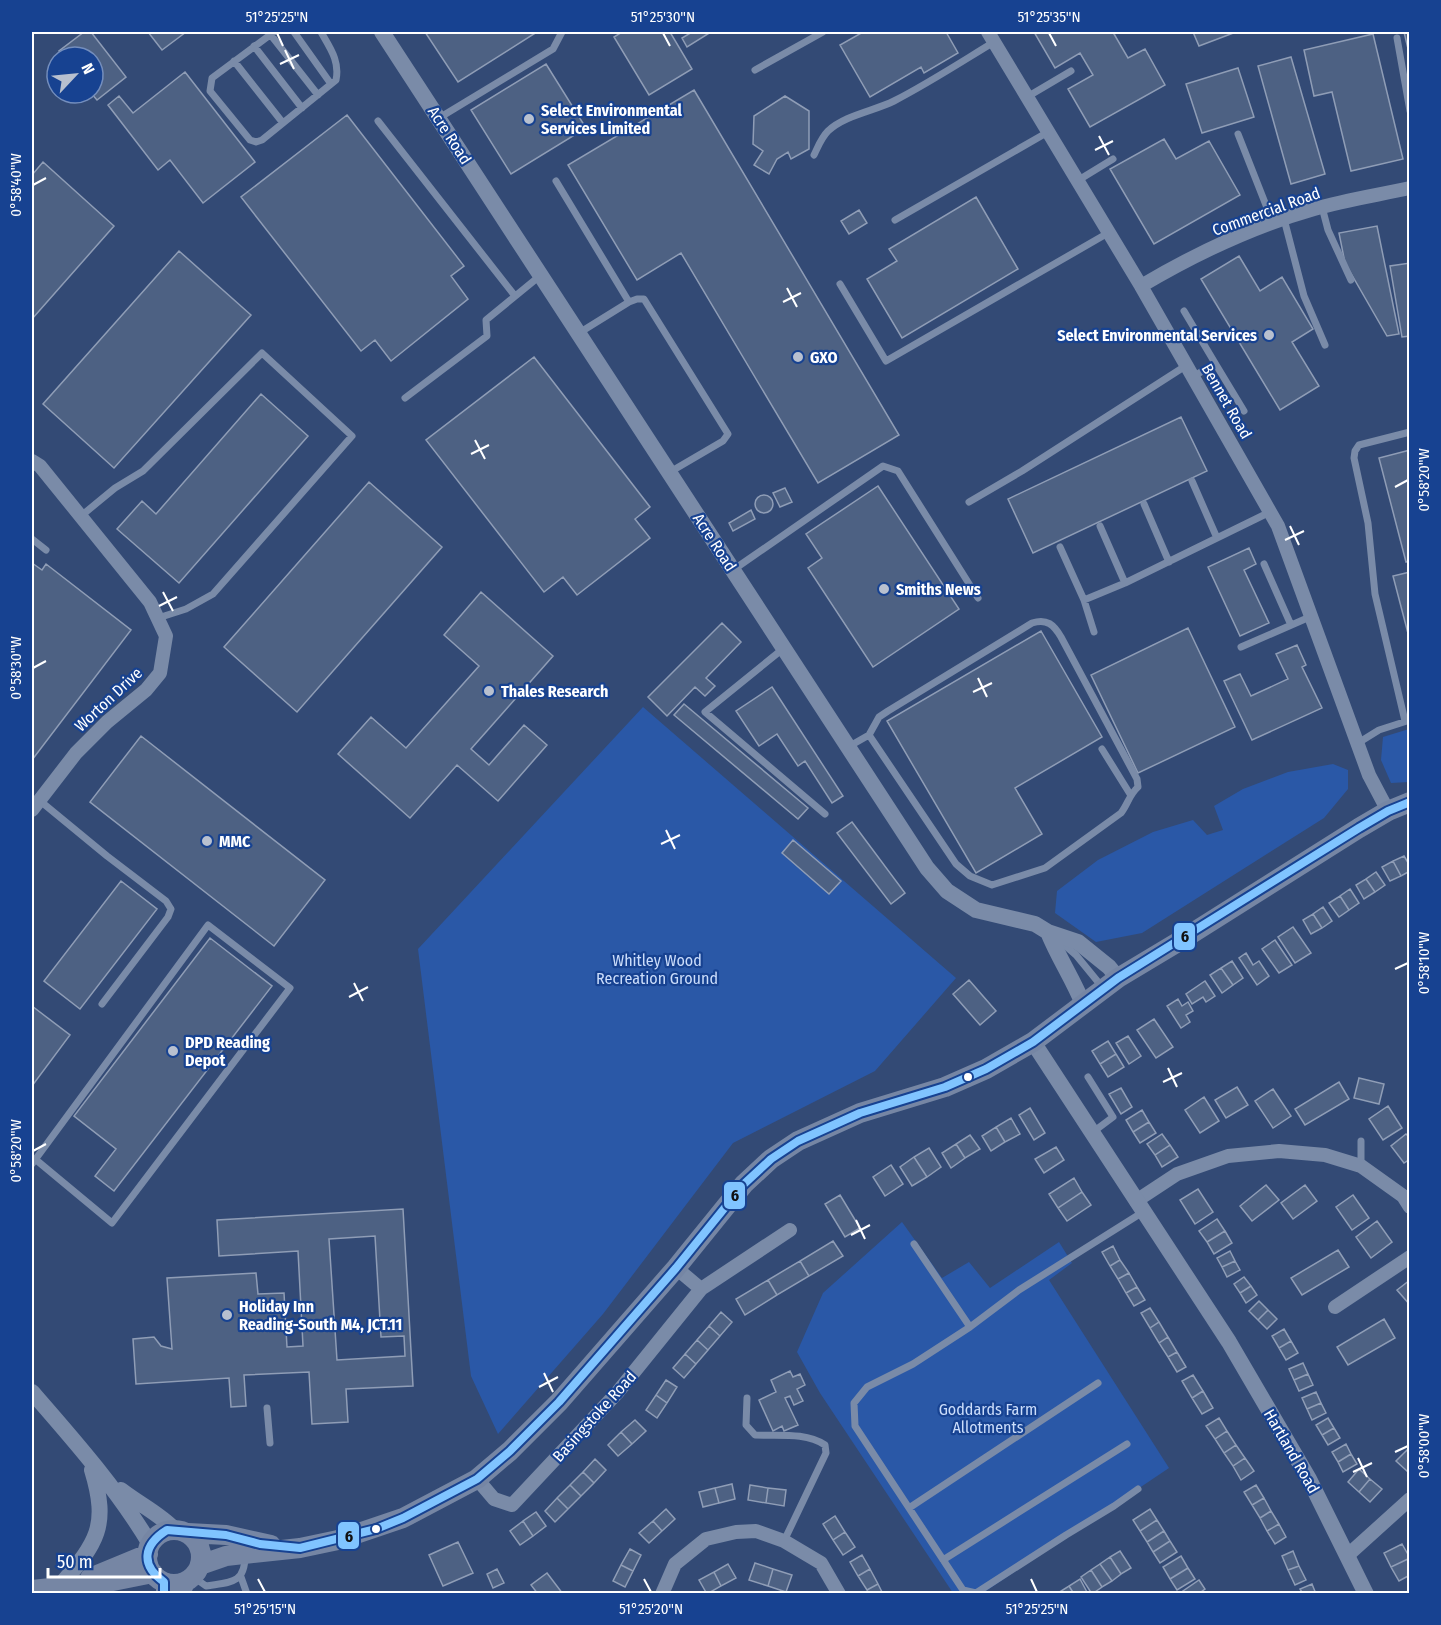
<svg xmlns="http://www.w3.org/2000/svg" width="1441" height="1625" font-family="'Fira Sans Condensed',sans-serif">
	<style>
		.green { fill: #2a58a7 }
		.building { fill: #4d6183; stroke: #8f9db6; stroke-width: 1.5; fill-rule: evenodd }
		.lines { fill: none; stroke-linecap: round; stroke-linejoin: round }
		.service { stroke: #7a8ba8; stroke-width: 7 }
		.minor { stroke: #7a8ba8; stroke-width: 14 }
		.tertiary { stroke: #7a8ba8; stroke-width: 16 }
		.secondary { stroke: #7686a4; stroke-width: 20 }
		.bus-1-casing { stroke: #174291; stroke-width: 12 }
		.bus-1 { stroke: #80c4ff; stroke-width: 8 }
		.ticks { fill: none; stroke: #fff; stroke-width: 2 }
		.poi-dot { fill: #b8c0cf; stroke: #174291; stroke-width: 2 }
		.bus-dot { fill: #fff; stroke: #174291; stroke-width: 2 }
		.labels { text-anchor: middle; stroke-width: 4.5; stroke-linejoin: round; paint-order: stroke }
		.poi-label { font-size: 16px; font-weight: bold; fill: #fff; stroke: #174291; text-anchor: start }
		.street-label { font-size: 16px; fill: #fff; stroke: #174291 }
		.park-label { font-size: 16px; fill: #cbddfb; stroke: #174291 }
		.line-badge { stroke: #174291; stroke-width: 2 }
		.pale-badge-label { font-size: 16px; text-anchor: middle; font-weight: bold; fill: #111 }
		.neatline { fill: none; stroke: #fff; stroke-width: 2 }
		.ticks-label { font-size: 15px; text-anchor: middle; fill: #fff }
	</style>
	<rect width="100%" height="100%" fill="#334a75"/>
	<path class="green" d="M643 707 956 978 875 1071 733 1143 603 1314 498 1434 471 1376 418 949Z
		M1409 729V782L1391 783 1381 760 1383 737Z
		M1333 764 1348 770V789L1324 818 1142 933 1096 942 1055 913 1057 891 1098 860 1153 832 1193 820 1207 835 1223 830 1214 806 1243 789 1288 772Z
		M902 1222 942 1278 969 1262 990 1288 1059 1242 1072 1263 1049 1280 1169 1468 983 1593H953L820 1393 797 1352 823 1293Z"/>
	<path class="building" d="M84 32H91L126 77 97 100 91 93H93V57H63L59 51Z
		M148 32H186L162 50Z
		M425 32H537L458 82Z
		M622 32H670L692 69 649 95 614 37Z
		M692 32H711L687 47 682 38Z
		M863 32H946L958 53 924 73 921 67 870 97 840 45Z
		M1034 32H1118L1114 34 1128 58 1145 49 1165 85 1090 127 1068 89 1093 75 1080 53 1055 68Z
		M1193 32H1236L1199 46Z
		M1404 32H1410V57Z
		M1373 34 1403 159 1351 171 1332 92 1314 96 1304 50Z
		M1291 57 1325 174 1291 184 1258 66Z
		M546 64 586 128 511 174 471 110Z
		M1238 68 1254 117 1202 133 1186 84Z
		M185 72 255 162 203 203 170 160 158 170 108 105 119 96 133 113Z
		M694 90 899 435 818 483 681 253 637 280 568 165Z
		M785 96 809 111V149L791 159 788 152 777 159 769 174 754 165 763 151 753 144 754 116Z
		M347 115 464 266 451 276 468 299 391 361 375 340 361 351 241 197Z
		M1164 139 1176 159 1209 141 1240 195 1154 244 1110 169Z
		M43 162 114 226 32 319V175Z
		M976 197 1018 269 902 338 867 279 897 261 889 249Z
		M859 210 867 223 849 234 841 221Z
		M1377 226 1399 334 1387 336 1345 263 1339 233Z
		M179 251 251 315 114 468 43 404Z
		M1239 256 1260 291 1282 277 1313 329 1292 342 1319 386 1280 410 1201 279Z
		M1410 263V336L1402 337 1390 266Z
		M534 357 650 507 635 519 650 538 577 595 563 577 544 592 426 440Z
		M261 394 308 436 179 583 117 529 142 501 156 514Z
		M1181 417 1207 471 1033 553 1008 499Z
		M1410 450V561L1406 562 1379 458Z
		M369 482 442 547 297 712 224 647Z
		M878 486 959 609 873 667 808 568 822 558 806 534Z
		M785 488 792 502 780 507 773 493Z
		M755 504a9 9 0 1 1 18 0a9 9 0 1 1-18 0Z
		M751 510 755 519 733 531 729 523Z
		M1249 548 1256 564 1244 570 1269 623 1240 636 1208 567Z
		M32 563 42 570 46 564 131 630 32 760Z
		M1410 572V641L1393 576Z
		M481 592 553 656 471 749 489 765 524 725 547 745 498 801 457 765 410 818 338 754 371 717 406 748 479 666 444 635Z
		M722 623 741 642 706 678 715 686 705 696 695 687 667 716 648 697Z
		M1188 628 1235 727 1138 773 1091 675Z
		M1041 631 1102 737 1015 788 1042 834 976 873 887 721Z
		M1297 645 1306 665 1302 667 1322 708 1252 740 1224 681 1240 674 1251 696 1288 679 1276 654Z
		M772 687 843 796 832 803 805 761 798 766 777 734 759 746 736 711Z
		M684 704 808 808 798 819 674 715Z
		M141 736 325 880 274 946 90 802Z
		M852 822 905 893 891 904 837 833Z
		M793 840 841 881 829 894 782 853Z
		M1404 856 1410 866V871L1401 876 1393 861Z
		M1393 861 1401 876 1390 881 1382 867Z
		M1376 872 1385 885 1375 892 1366 879Z
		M1366 879 1375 892 1364 899 1356 885Z
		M121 881 157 909 80 1009 44 981Z
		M1350 889 1359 903 1349 910 1340 896Z
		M1340 896 1349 910 1339 917 1329 903Z
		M1323 907 1332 921 1322 928 1313 914Z
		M1313 914 1322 928 1311 934 1303 920Z
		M1293 927 1311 953 1295 963 1278 937Z
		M210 938 272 986 114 1191 95 1176 116 1149 74 1116Z
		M1275 940 1292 965 1279 973 1262 949Z
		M1246 953 1253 965 1259 961 1269 976 1257 985 1239 958Z
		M1232 961 1243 978 1233 985 1221 968Z
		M1221 968 1233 985 1222 993 1210 975Z
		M969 980 996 1011 980 1025 953 994Z
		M1205 981 1215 996 1206 1002 1203 997 1192 1004 1186 994Z
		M1178 999 1182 1006 1188 1002 1193 1011 1186 1015 1190 1022 1181 1028 1167 1006Z
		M32 1006 70 1035 32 1086Z
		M1154 1019 1173 1047 1156 1058 1137 1030Z
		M1128 1036 1141 1056 1129 1064 1116 1043Z
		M1108 1041 1116 1054 1100 1064 1092 1051Z
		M1116 1054 1124 1067 1108 1077 1100 1064Z
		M1359 1078 1384 1084 1379 1104 1354 1098Z
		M1339 1082 1349 1099 1305 1125 1295 1109Z
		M1237 1087 1248 1105 1226 1118 1215 1100Z
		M1121 1088 1132 1107 1121 1114 1109 1094Z
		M1273 1089 1291 1116 1273 1128 1255 1101Z
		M1204 1097 1219 1121 1200 1133 1185 1110Z
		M1388 1106 1402 1128 1383 1140 1369 1119Z
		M1030 1108 1045 1133 1034 1140 1019 1115Z
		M1142 1110 1149 1122 1133 1132 1126 1120Z
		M1011 1118 1020 1134 1005 1142 996 1127Z
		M1149 1122 1156 1133 1140 1143 1133 1132Z
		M996 1127 1005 1142 991 1151 982 1136Z
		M1162 1134 1170 1145 1155 1155 1147 1144Z
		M1406 1134 1410 1138V1159L1404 1163 1391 1146Z
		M970 1135 980 1149 965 1158 956 1144Z
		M956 1144 965 1158 951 1168 942 1153Z
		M1170 1145 1178 1157 1162 1167 1155 1155Z
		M1056 1147 1064 1160 1044 1173 1035 1159Z
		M929 1148 941 1167 927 1177 914 1157Z
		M914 1157 927 1177 912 1186 900 1167Z
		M891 1165 903 1184 885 1196 873 1177Z
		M1074 1178 1082 1192 1058 1208 1049 1194Z
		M1266 1185 1279 1200 1252 1221 1240 1206Z
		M1305 1185 1317 1201 1293 1219 1281 1203Z
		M1198 1189 1213 1212 1195 1224 1180 1200Z
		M1082 1192 1091 1205 1067 1221 1058 1208Z
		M840 1195 860 1228 845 1237 825 1204Z
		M1353 1195 1369 1218 1352 1230 1336 1207Z
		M403 1209 413 1386 346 1389 348 1422 312 1424 309 1372 244 1375 246 1406 231 1407 229 1378 136 1384 133 1339 154 1337 161 1346 172 1349 167 1278 256 1273 258 1294 284 1293 287 1347 303 1346 298 1251 219 1256 217 1220ZM375 1236 381 1337 404 1336 405 1356 337 1360 329 1239Z
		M1217 1219 1225 1231 1207 1242 1199 1231Z
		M1377 1221 1392 1242 1371 1258 1356 1237Z
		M1225 1231 1232 1243 1214 1254 1207 1242Z
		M833 1241 843 1256 809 1276 800 1261Z
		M1113 1246 1120 1260 1110 1266 1102 1252Z
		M1338 1250 1349 1267 1302 1295 1291 1278Z
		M1230 1251 1235 1261 1222 1267 1217 1258Z
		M1120 1260 1129 1273 1118 1279 1110 1266Z
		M800 1261 809 1276 777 1295 768 1280Z
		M1235 1261 1240 1270 1227 1277 1222 1267Z
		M1129 1273 1137 1287 1126 1293 1118 1279Z
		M1244 1277 1251 1286 1240 1293 1234 1284Z
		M768 1280 777 1295 745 1315 736 1299Z
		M1410 1280V1305L1397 1290Z
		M1251 1286 1257 1295 1246 1303 1240 1293Z
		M1137 1287 1145 1300 1134 1306 1126 1293Z
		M1259 1301 1268 1310 1258 1320 1249 1311Z
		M1150 1308 1159 1322 1150 1328 1141 1313Z
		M1268 1310 1277 1319 1267 1329 1258 1320Z
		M721 1312 732 1322 720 1336 709 1326Z
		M1384 1319 1395 1338 1348 1365 1337 1347Z
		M1159 1322 1168 1337 1159 1343 1150 1328Z
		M709 1326 720 1336 708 1350 697 1340Z
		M1284 1329 1291 1341 1279 1348 1272 1336Z
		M1168 1337 1177 1352 1168 1357 1159 1343Z
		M697 1340 708 1350 696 1364 685 1354Z
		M1291 1341 1298 1353 1286 1360 1279 1348Z
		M1177 1352 1186 1367 1177 1372 1168 1357Z
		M685 1354 696 1364 684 1378 673 1368Z
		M1303 1363 1308 1374 1294 1380 1289 1369Z
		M790 1371 793 1377 800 1374 805 1385 797 1389 803 1401 794 1405 790 1396 785 1398 798 1425 784 1431 782 1426 773 1431 759 1400 776 1392 771 1380Z
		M1308 1374 1313 1385 1299 1391 1294 1380Z
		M1193 1375 1203 1391 1192 1398 1182 1381Z
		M666 1380 677 1387 667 1403 656 1395Z
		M1203 1391 1213 1408 1202 1414 1192 1398Z
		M1316 1392 1321 1403 1307 1409 1302 1398Z
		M656 1395 667 1403 657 1418 646 1410Z
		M1321 1403 1326 1413 1312 1420 1307 1409Z
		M1219 1418 1227 1431 1215 1439 1206 1426Z
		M1328 1418 1334 1428 1322 1435 1316 1425Z
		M635 1420 646 1431 632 1444 621 1432Z
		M1334 1428 1340 1438 1328 1445 1322 1435Z
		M1227 1431 1236 1445 1224 1453 1215 1439Z
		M621 1432 632 1444 618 1456 608 1445Z
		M1346 1444 1351 1454 1338 1462 1332 1452Z
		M1236 1445 1245 1458 1233 1466 1224 1453Z
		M1407 1450 1410 1453V1469L1407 1471 1396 1461Z
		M1351 1454 1357 1464 1343 1472 1338 1462Z
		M1245 1458 1254 1471 1241 1480 1233 1466Z
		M595 1459 606 1470 594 1483 583 1472Z
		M1359 1469 1370 1479 1359 1492 1348 1482Z
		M583 1472 594 1483 581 1496 570 1485Z
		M1370 1479 1382 1489 1370 1502 1359 1492Z
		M732 1484 735 1499 719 1503 715 1488Z
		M570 1485 581 1496 568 1509 557 1498Z
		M750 1485 768 1488 766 1503 748 1500Z
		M1256 1485 1264 1498 1252 1505 1244 1492Z
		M715 1488 719 1503 703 1507 699 1492Z
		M768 1488 786 1490 784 1506 766 1503Z
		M557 1498 568 1509 555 1522 545 1511Z
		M1264 1498 1271 1511 1260 1518 1252 1505Z
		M666 1509 675 1519 662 1531 653 1521Z
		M1150 1509 1157 1520 1140 1531 1133 1520Z
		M1271 1511 1279 1524 1267 1531 1260 1518Z
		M536 1512 546 1526 533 1536 523 1521Z
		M835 1516 845 1532 833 1540 823 1524Z
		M1157 1520 1164 1531 1147 1542 1140 1531Z
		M523 1521 533 1536 520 1545 510 1531Z
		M653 1521 662 1531 649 1543 639 1533Z
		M1279 1524 1286 1537 1275 1544 1267 1531Z
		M1164 1531 1170 1541 1153 1552 1147 1542Z
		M845 1532 855 1547 843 1555 833 1540Z
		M1170 1541 1177 1552 1160 1563 1153 1552Z
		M458 1542 473 1573 443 1586 429 1555Z
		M1402 1544 1410 1558 1391 1567 1384 1553Z
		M630 1549 641 1555 633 1571 621 1565Z
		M1120 1551 1131 1568 1121 1574 1110 1557Z
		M1293 1551 1299 1566 1288 1570 1282 1556Z
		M862 1555 870 1569 858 1576 850 1562Z
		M1181 1556 1188 1568 1170 1579 1163 1567Z
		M1110 1557 1121 1574 1112 1581 1100 1564Z
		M1410 1558V1575L1399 1581 1391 1567Z
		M755 1563 773 1569 768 1586 749 1580Z
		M728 1564 736 1578 721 1586 714 1572Z
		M1100 1564 1112 1581 1102 1587 1091 1570Z
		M621 1565 633 1571 625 1587 613 1581Z
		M1299 1566 1306 1580 1295 1585 1288 1570Z
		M1188 1568 1195 1579 1177 1590 1170 1579Z
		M497 1569 504 1583 493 1588 487 1574Z
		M773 1569 792 1575 786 1592 768 1586Z
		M870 1569 878 1584 867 1590 858 1576Z
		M1091 1570 1102 1587 1092 1594 1081 1577Z
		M714 1572 721 1586 707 1594 699 1580Z
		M547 1573 563 1594H538L531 1585Z
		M1080 1579 1088 1594H1074L1069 1586Z
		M1199 1580 1205 1589 1198 1594H1185L1183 1591Z
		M878 1584 883 1594H869L867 1590Z
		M1312 1584 1316 1594H1303L1300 1589Z
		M1069 1586 1074 1594H1059L1058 1593Z"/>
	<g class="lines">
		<path class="service" d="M274 32 212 78 210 91 250 140 256 142 262 140 336 80C340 61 330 48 321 32
			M294 32 331 84
			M270 34 318 95
			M1397 38 1410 111
			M254 46 302 108
			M234 61 283 123
			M755 70 823 32
			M1027 97 1071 71
			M439 118 553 49 562 32
			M378 121 515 296
			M1238 134 1273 223
			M814 155C818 147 821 138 828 131 845 115 874 111 894 101 929 83 961 62 994 42
			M556 181 629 302
			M1077 181 1113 159
			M1322 207 1328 230 1351 280
			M1284 219 1304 296 1325 345
			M895 220 1048 132
			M840 284 886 361 1108 233
			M1184 311 1215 363 1193 377
			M579 333 629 302 637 299H644L728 434 723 441 670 472
			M1215 363 1244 411
			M405 398 487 336 486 320 541 275
			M1192 481 1217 538
			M969 502 1022 471 1187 365
			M1144 504 1169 562
			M81 516 115 488 143 471 262 353 352 436 213 594 186 609 158 618
			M1100 526 1125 583
			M32 539 46 550
			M1060 547 1084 600 1094 632
			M1264 564 1291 625
			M733 570 883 466 898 471 978 598
			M1084 600 1125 583 1270 512
			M1241 647 1312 616
			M784 648 705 712 825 814
			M1405 721 1375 594 1368 523 1354 458 1355 451 1359 445 1410 432
			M1358 743 1379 730 1407 721
			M848 747 869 735 879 717 888 711 1032 623C1047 618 1054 625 1061 637L1137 779 1138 787C1129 795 1128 804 1121 813L1045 868 992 885 970 876 956 864 869 735
			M1102 749 1130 794
			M39 800 107 856 166 901 171 909 168 917 102 1004
			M1060 941 1076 955 1103 988
			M1088 1077 1113 1117 1093 1132
			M32 1164 208 925 290 988 112 1223 35 1159
			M1361 1166V1141
			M914 1244 970 1327
			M747 1398 746 1425 755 1435C778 1436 806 1432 825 1445L826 1453 784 1541
			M267 1408 270 1443
			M1138 1489 1114 1506 1066 1535 976 1593 963 1590 855 1426 854 1403 867 1387 913 1364 970 1327 1019 1290 1143 1212
			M909 1508 1098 1383
			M943 1560 1127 1444
			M192 1576 206 1586C230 1582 245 1584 245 1556
			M241 1577 247 1594"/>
		<path class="minor" d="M988 32 1141 286 1278 526 1369 775 1388 811
			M1141 286C1195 254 1254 226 1314 209 1345 200 1378 195 1410 188
			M32 461 40 466 150 602 166 636 160 673 146 690 107 722 76 753 32 810
			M1136 1201 1177 1174 1228 1156 1279 1151 1325 1155 1361 1166 1403 1196 1410 1207
			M676 1268 701 1289
			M1335 1307 1410 1257
			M477 1479 494 1499 512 1505 617 1393 701 1289 790 1230
			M1348 1555 1410 1499
			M662 1594 675 1564 706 1539 736 1532 756 1531 784 1541 821 1563 839 1594"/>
		<path class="tertiary" d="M382 32 927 868 947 891 976 910 1035 924 1048 932 1078 942 1109 967 1118 978
			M1048 932C1058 957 1073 979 1083 1004
			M1033 1042 1229 1342 1309 1479 1366 1594
			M32 1392C73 1439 118 1490 150 1544
			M121 1490C139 1504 160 1514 175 1530
			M59 1587C95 1544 110 1529 92 1470
			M164 1594V1582
			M182 1594 188 1580"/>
		<path class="secondary" d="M147 1557a27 27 0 1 1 54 0a27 27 0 1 1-54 0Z
			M188 1533 226 1535 271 1545
			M200 1565 226 1556 300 1548 338 1540 403 1518 477 1479 510 1451 559 1402 676 1268 744 1184 771 1159 798 1141 860 1113 945 1087 986 1069 1033 1042 1118 978 1183 939 1359 828 1388 811 1410 802
			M90 1578 148 1554
			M32 1590 108 1582 153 1573"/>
		<g class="bus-1-casing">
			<path id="bus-1" d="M164 1594V1582C140 1565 143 1545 167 1530L226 1535 260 1544 300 1548 376 1529 403 1518 477 1479 510 1451 559 1402 676 1268 744 1184 771 1159 798 1141 860 1113 945 1087 986 1069 1033 1042 1118 978 1359 828 1388 811 1410 802"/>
		</g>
		<use href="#bus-1" class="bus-1"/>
	</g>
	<path class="ticks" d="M277 33 283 46M663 33 670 46M1049 33 1056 46M285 50 294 69M280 64 299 55M1099 136 1109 155M1095 150 1113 141M33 185 46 178M787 288 797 307M783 302 801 293M475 440 485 459M471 454 489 445M1395 487 1408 480M1290 526 1299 545M1285 540 1304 531M163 592 173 611M159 606 177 597M33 668 46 661M978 678 987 697M973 692 992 683M666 830 675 849M661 844 680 835M1395 969 1408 963M354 983 363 1001M349 997 368 987M1168 1068 1177 1087M1163 1082 1182 1073M33 1151 46 1144M856 1220 865 1239M851 1235 870 1225M544 1373 553 1392M539 1387 558 1377M1395 1452 1408 1446M1358 1458 1367 1477M1353 1472 1372 1463M258 1579 265 1592M644 1579 651 1592M1031 1579 1037 1592"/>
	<g class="poi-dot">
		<circle cx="529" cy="119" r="6"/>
		<circle cx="1269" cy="335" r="6"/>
		<circle cx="798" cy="357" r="6"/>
		<circle cx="884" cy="589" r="6"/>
		<circle cx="489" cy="691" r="6"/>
		<circle cx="207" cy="841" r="6"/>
		<circle cx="173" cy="1051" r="6"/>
		<circle cx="227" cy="1315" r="6"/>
	</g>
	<g class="bus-dot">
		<circle cx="968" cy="1077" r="5"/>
		<circle cx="376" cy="1529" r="5"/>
	</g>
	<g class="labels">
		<g class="poi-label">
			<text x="541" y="116">Select Environmental<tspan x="541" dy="18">Services Limited</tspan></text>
			<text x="1257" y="341" text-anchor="end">Select Environmental Services</text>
			<text x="810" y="363">GXO</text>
			<text x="896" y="595">Smiths News</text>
			<text x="501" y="697">Thales Research</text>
			<text x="219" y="847">MMC</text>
			<text x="185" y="1048">DPD Reading<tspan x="185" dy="18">Depot</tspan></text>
			<text x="239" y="1312">Holiday Inn<tspan x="239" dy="18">Reading-South M4, JCT.11</tspan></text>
		</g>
		<g class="street-label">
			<text transform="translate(450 135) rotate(57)" y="6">Acre Road</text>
			<text transform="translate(1266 211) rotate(-20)" y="6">Commercial Road</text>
			<text transform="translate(1227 401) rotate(60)" y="6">Bennet Road</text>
			<text transform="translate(715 542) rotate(57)" y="6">Acre Road</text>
			<text transform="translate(108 699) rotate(-43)" y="6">Worton Drive</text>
			<text transform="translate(594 1416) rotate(-48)" y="6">Basingstoke Road</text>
			<text transform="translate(1292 1451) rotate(60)" y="6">Hartland Road</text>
		</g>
		<g class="park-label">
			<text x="657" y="966">Whitley Wood<tspan x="657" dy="18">Recreation Ground</tspan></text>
			<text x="988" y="1415">Goddards Farm<tspan x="988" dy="18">Allotments</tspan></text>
		</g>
	</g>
	<g class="line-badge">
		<rect x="1173" y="922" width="23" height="29" rx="6" fill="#80c4ff"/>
		<rect x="723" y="1181" width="23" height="29" rx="6" fill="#80c4ff"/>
		<rect x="337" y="1521" width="23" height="29" rx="6" fill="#80c4ff"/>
	</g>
	<g class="pale-badge-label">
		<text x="1185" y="942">6</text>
		<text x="735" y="1201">6</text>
		<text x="349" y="1542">6</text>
	</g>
	<rect width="1441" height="1625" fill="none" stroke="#174291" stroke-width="66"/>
	<g transform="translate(75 75) rotate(64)"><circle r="28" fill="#174291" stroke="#748ebd" stroke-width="1.5"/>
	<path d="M0-4.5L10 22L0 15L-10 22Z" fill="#b8c0cf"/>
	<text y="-9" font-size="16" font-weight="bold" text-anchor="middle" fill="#ffffff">N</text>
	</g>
	<path d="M48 1568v9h112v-9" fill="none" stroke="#ffffff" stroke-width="3"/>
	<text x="57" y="1568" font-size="18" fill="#ffffff" stroke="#174291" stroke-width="4.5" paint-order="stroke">50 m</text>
	<rect x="33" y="33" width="1375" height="1559" class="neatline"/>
	<g class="ticks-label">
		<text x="277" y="22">51°25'25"N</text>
		<text x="663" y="22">51°25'30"N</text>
		<text x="1049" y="22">51°25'35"N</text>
		<text transform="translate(16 185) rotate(-90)" y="5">0°58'40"W</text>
		<text transform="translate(1424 480) rotate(-90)" y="5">0°58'20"W</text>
		<text transform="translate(16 668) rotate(-90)" y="5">0°58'30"W</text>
		<text transform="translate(1424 963) rotate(-90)" y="5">0°58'10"W</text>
		<text transform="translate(16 1151) rotate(-90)" y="5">0°58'20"W</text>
		<text transform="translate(1424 1446) rotate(-90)" y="5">0°58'00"W</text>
		<text x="265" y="1614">51°25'15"N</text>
		<text x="651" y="1614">51°25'20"N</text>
		<text x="1037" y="1614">51°25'25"N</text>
	</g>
</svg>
